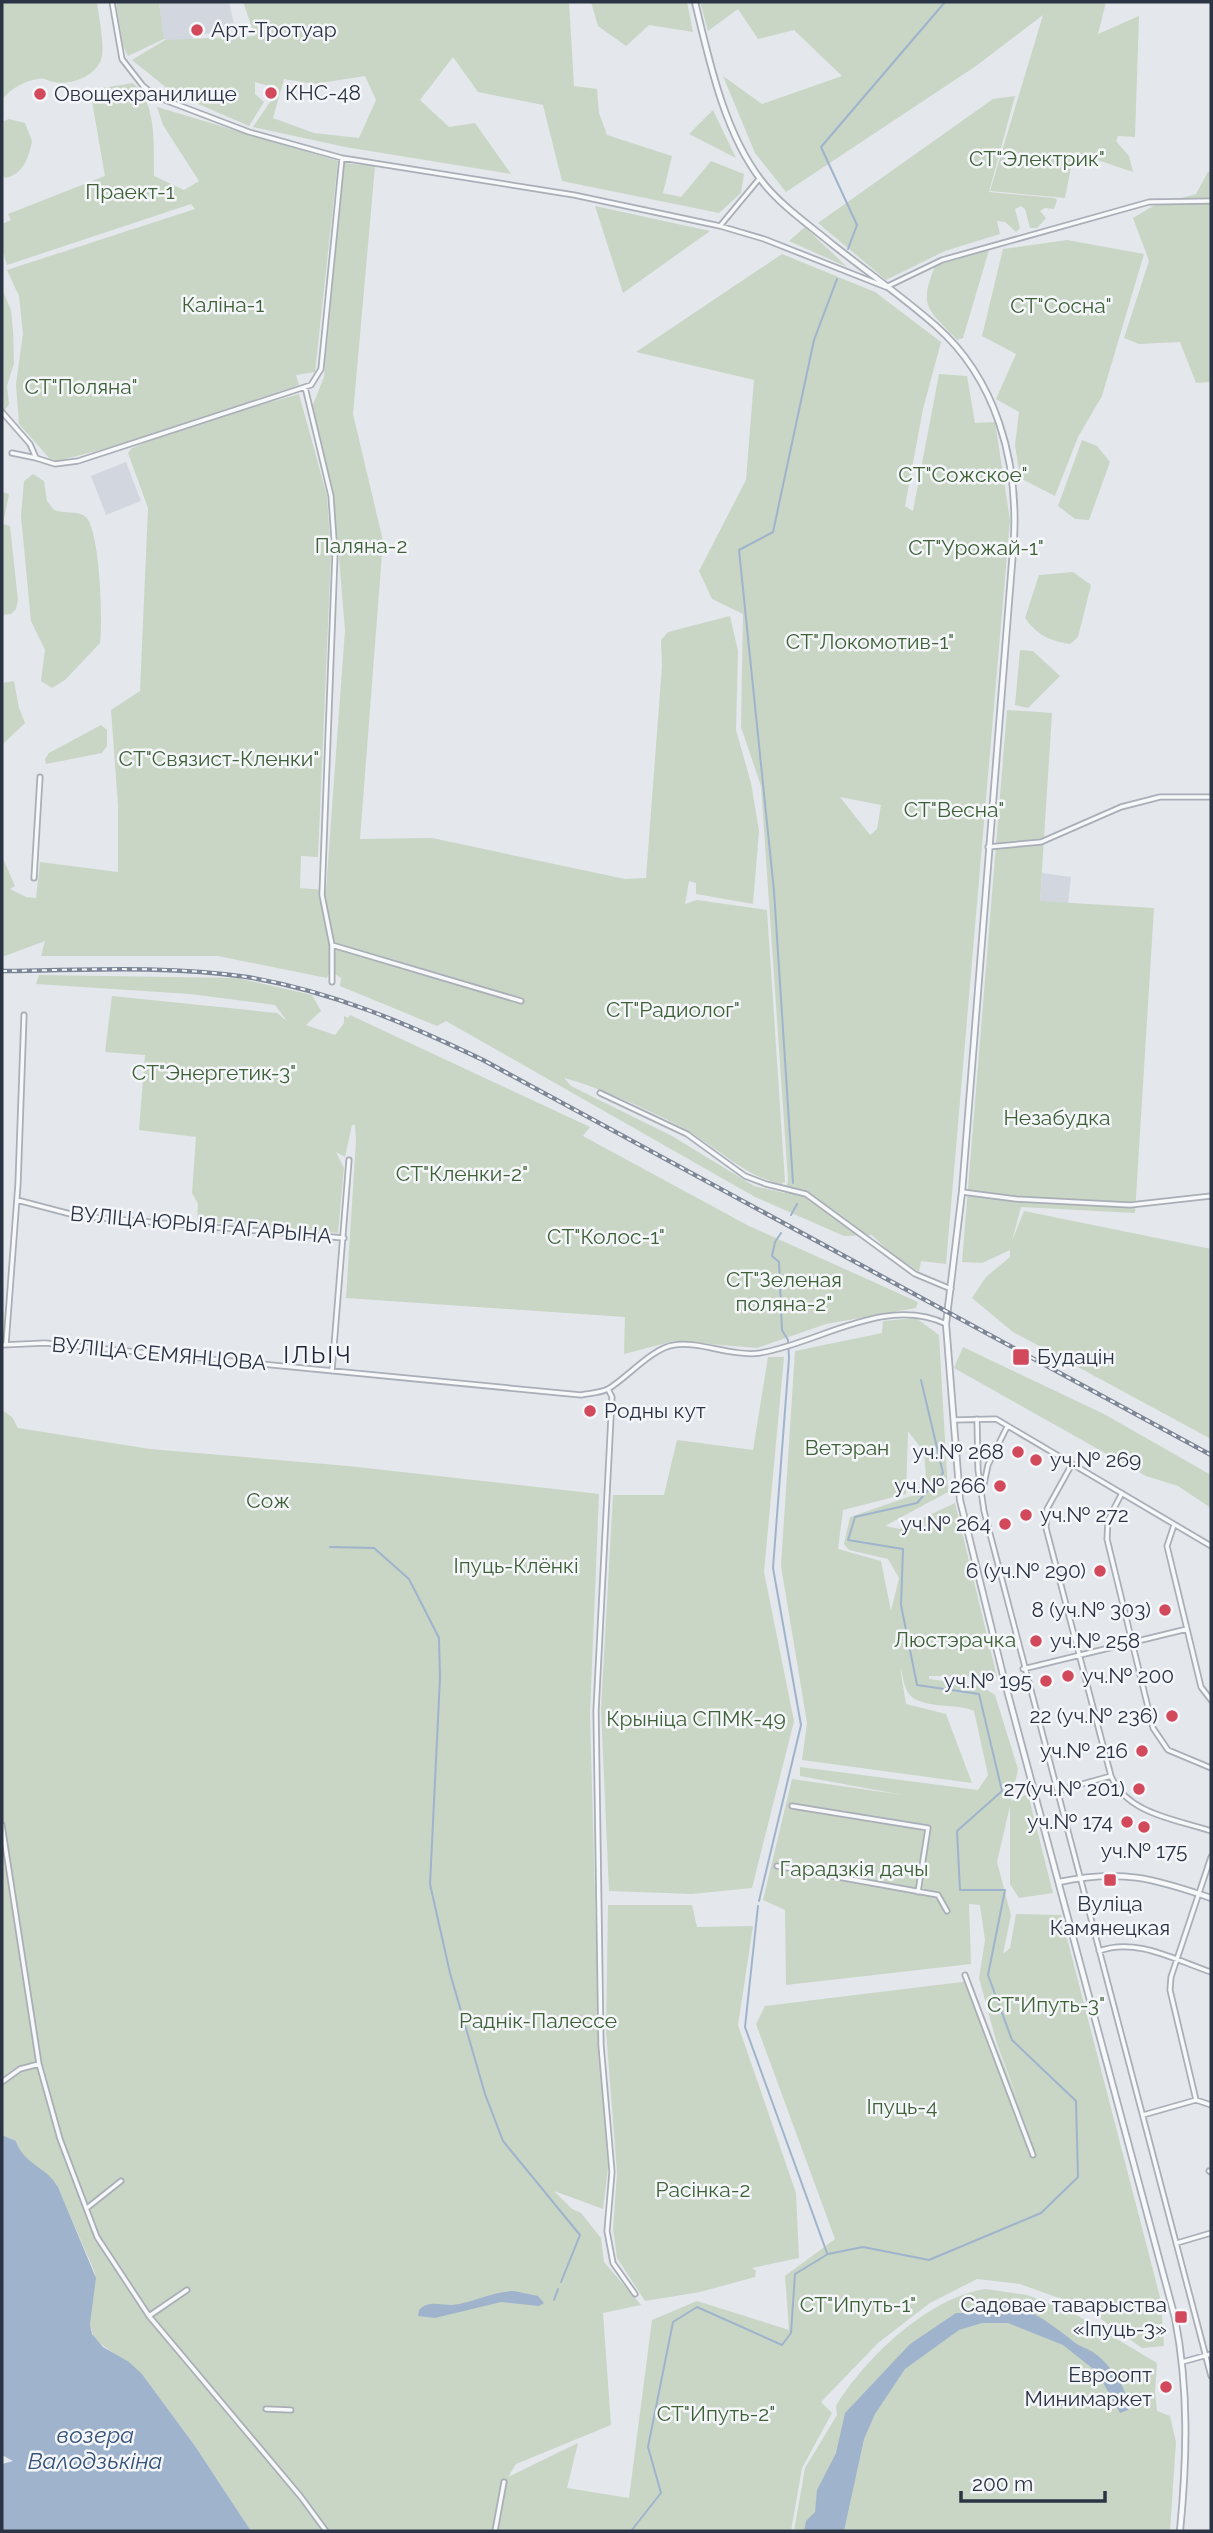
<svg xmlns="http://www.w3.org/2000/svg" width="1213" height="2533" font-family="Raleway,sans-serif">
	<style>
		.built { fill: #d2d6de }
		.green { fill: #c9d6c5; fill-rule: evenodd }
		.water { fill: #9fb4cc }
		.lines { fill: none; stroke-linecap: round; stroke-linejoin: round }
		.stream { stroke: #9fb4cc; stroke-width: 2 }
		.minor-casing { stroke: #a9aeb7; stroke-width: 7 }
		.tertiary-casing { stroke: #a9aeb7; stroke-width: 8 }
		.minor { stroke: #f7f8fa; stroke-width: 3.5 }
		.tertiary { stroke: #f7f8fa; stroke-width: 4.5 }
		.rail-casing { stroke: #7d8696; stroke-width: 4.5 }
		.rail { stroke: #f4f6f9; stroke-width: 2; stroke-dasharray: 5; stroke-linecap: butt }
		.poi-dot { fill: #d1495b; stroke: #f4f6f9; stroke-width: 2.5 }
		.labels { text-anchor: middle; stroke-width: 5; stroke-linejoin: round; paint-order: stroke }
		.poi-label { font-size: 21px; fill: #2b3445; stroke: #f4f6f9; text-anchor: end }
		.park-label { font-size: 21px; fill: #3f6138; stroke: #f4f6f9 }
		.street-label { font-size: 21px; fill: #2b3445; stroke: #f4f6f9 }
		.water-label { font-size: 23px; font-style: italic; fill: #34527a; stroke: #f4f6f9 }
		.quarter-label { font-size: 24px; letter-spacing: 2px; fill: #1d2536; stroke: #f4f6f9 }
	</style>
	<rect width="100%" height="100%" fill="#e4e7ec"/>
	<path class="built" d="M159 2H229L235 29 206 34 176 44 164 39Z
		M126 462 141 501 106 515 91 476Z
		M1042 873 1071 877 1068 903 1040 902Z"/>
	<path class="green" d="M2 2H97C99 19 104 39 102 56 99 75 71 86 54 82 48 81 44 77 38 79 24 81 10 89 2 100Z
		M116 2H159L164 39 128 56 123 46Z
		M243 2H569L574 86 597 89 599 113 607 135 672 156 663 193 681 197 711 161 744 174 741 193 719 213 562 181 543 105 478 92 453 57 420 100 449 127 475 123 511 174 345 147 253 127 270 102 275 100 277 88 255 82V94L264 102 249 126 173 93 132 60 165 40 255 36ZM365 76 376 100 359 138 314 133 273 118 284 79 314 84Z
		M591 2H687L693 32 649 25 626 46 598 26Z
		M700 2H1106L1098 34 1139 16 1135 137 1118 136 1116 141 1129 156 1133 172 1074 152 1065 198 990 191 1043 15 976 66 786 192 755 153 723 76 762 104 842 76 794 30 758 39 738 9 708 31Z
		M133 83C158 105 153 145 154 176L184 190 199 181 163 125 157 107 338 161 315 372 296 375 299 385 120 445 57 461 49 458 19 424 16 384 23 334 19 296 7 270 195 209 191 204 7 265 2 249V224L11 220 8 214 105 176 90 90Z
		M1015 96 989 192 1055 198 1057 200 1054 209 1045 208 1040 211 1046 218 1037 228H1030L1025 209 1021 206 1015 209 1020 228 1016 232 1005 222 997 221 1000 234 945 251 886 280 818 223 993 99Z
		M713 110 736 158 689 134Z
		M9 119 25 123 32 141C29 157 23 175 5 178L2 175V122Z
		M344 163 375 166 353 414 383 541 360 839 432 838 625 879 646 878 662 666 661 640 668 632 730 616 738 651 736 730 751 783 759 831 753 904 696 894V883L689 881 685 904 697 900 767 910 785 1182 781 1184C746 1176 723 1153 693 1134 666 1117 594 1085 564 1078L571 1086 672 1136 754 1186 785 1193 788 1180 761 786 741 727 743 614 712 599 699 571 746 480 754 380 636 352 782 254 875 292 941 342 923 409 905 506 913 511 939 374 967 376 975 423 995 422 1010 520 946 1264 921 1261 919 1272 891 1253 872 1235 844 1236 755 1197 446 1021 437 1026 340 986 341 978 330 971 327 978 218 956H41L45 941 2 957V856L15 886 10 889 26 897 36 898 40 862 118 872V805L111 710 140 691 148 508 128 453 132 448 194 424 299 394 327 496 331 555 318 857 301 856 300 888 326 890 345 630 334 496 312 407 324 377ZM840 797 881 805 877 829 870 835Z
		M1208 172H1211V382L1196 383 1180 342 1139 344 1124 338 1149 261 1133 218 1153 206 1196 194Z
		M595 206 710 231 623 293Z
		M805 227 847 267 789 241Z
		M1067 240 1144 254 1102 396 1078 437 1055 496 1020 478 1015 445 1019 412 996 399 1016 354 982 336 1003 249Z
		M989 250 963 338 957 340C927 308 918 307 936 264Z
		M2 289 11 310 13 331 14 363 7 386 9 404 4 411Z
		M1082 440 1097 446 1110 462 1089 520 1075 519 1058 506Z
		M33 474 44 481 47 501 54 510C64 514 77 510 86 517 100 531 103 622 100 643L65 680 52 688 41 681 45 650 31 621 21 516 24 481Z
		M2 492 9 494 3 524 10 526 18 600 16 609 11 614 2 615Z
		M1073 572 1091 585 1078 637 1070 644C1050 641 1037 635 1025 618L1039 575Z
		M1020 650 1033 651 1060 676 1028 708 1015 705Z
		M14 681 19 708 25 723 2 745V683Z
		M1007 710 1052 713 1040 901 1154 908 1135 1213 1021 1207 1012 1241 1024 1211 1211 1249V1439L1013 1332 972 1298 986 1277 1010 1257V1250L982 1263 962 1262Z
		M101 725 107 730V746L102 753 46 764 45 759 49 753Z
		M39 975 237 978 312 995 321 1011 306 1025 335 1035 344 1023V1016L348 1018 350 1015 590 1127 583 1136 747 1225 918 1302 916 1308 826 1324 757 1348 674 1341 624 1354 625 1317 346 1298 356 1141 355 1125H352L345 1157 336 1152 344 1168 338 1233 197 1221 198 1204 192 1193 196 1137 139 1130 145 1055 105 1052 112 996 277 1013 287 1021 275 1005 190 994 36 984Z
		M916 1318 939 1335 948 1492 885 1526 900 1529 955 1503 997 1677 929 1676V1679L981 1686 995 1695 1018 1769 1011 1801 1028 1794 1053 1893 1019 1898 1010 1884V1806L997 1862 1011 1915 1003 1954 1010 1948 1016 1914 1061 1915 1161 2301 1164 2346 1142 2348 1084 2307 1020 2284 977 2279 930 2303 878 2343 821 2402 832 2413 802 2468 791 2531H251L195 2446 142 2374 94 2339 90 2324 95 2273 56 2183 22 2156 16 2141 2 2135V1410L12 1417 18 1428 150 1449 348 1466 599 1494 590 1714 598 2007 608 2168 603 2209 554 2191 572 2209 581 2213 601 2238 604 2262 641 2305 603 2313 611 2425 516 2464 508 2477 578 2443 567 2488 629 2498 652 2320 697 2301 789 2330 785 2276 835 2239 756 2024 765 2006 970 1981 1020 2105 997 2044 979 1978 985 1940 980 1905 969 1904 971 1964 786 1985 785 1910 763 1900 792 1779 903 1795 800 1776V1767L978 1790 988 1775 974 1711C956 1702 915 1711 906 1689 903 1682 903 1674 900 1667L906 1704 946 1714 972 1783 802 1760 807 1723 781 1566 795 1351 882 1333 883 1321ZM908 1431 924 1452 926 1477 914 1495 850 1517 844 1544 849 1550 888 1559 899 1578 891 1611 881 1561 838 1549 843 1510 906 1494Z
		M963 1347 1104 1414 1211 1475V1508L1178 1486 1146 1476 954 1368Z
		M768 1357H784L764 1572 794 1721 752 1888 692 1894 609 1891 601 1709 613 1495H664L677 1440 753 1450Z
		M608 1905H692L697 1927 753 1926 738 2025 796 2193 799 2258 752 2268 756 2271 755 2277 700 2292 645 2301 617 2258 613 2229 617 2173 606 2030Z
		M985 2289 1027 2295 1073 2313 1157 2363 1155 2392 1157 2411 1170 2416 1176 2442 1170 2531H794L805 2468 837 2415 836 2406C865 2358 928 2298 985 2289Z"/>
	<path class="water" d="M2 2135 16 2141C23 2164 47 2167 58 2187L96 2278 90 2324 92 2334 103 2347 129 2362 142 2374 195 2446 251 2531H2V2464L13 2461 2 2455Z
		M514 2291 538 2296 544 2303 539 2306 501 2302 435 2318 418 2316 419 2310C428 2300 440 2305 452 2305 473 2303 492 2291 514 2291Z
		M987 2305C1023 2300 1048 2322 1074 2342 1080 2347 1087 2348 1093 2352 1109 2363 1130 2390 1128 2410L1120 2413 1097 2372 1063 2345 1008 2323H982L959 2330 905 2369 875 2414 864 2439 844 2531H804L806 2521 815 2512 817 2490 836 2453 845 2413 910 2344 956 2313H972Z"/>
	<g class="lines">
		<path class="stream" d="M848 249 857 225 821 147 945 2
			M793 1183 774 891 739 550 773 532 814 340 837 279
			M791 1215 797 1204
			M330 1547 374 1548 409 1579 439 1638 440 1678 430 1884 450 1973 485 2094 503 2141 580 2235 561 2282
			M759 1901 801 1725 773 1568 789 1358 788 1340 782 1330 779 1262 772 1256 775 1242 781 1233
			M758 1906 745 2027 827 2253
			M554 2300 558 2289
			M631 2531 661 2493 648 2447 673 2322 697 2307 782 2345 791 2333 795 2274 828 2254 863 2247 929 2260 1041 2213 1078 2177 1076 2101 1012 2040 988 1975 1005 1890H960L957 1831 1002 1791 979 1694 917 1685 901 1605 903 1549 848 1540 855 1517 917 1503 943 1473 921 1380"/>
		<g class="minor-casing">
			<path id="minor" d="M112 2 122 59 143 86 157 97 249 132 342 158 574 195 720 226 764 239 886 287 942 260 1149 202 1211 201
				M720 226 759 179
				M305 387 331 496 335 554 322 895 332 945V982
				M2 412 30 444 36 458 55 464 78 461 311 385 321 369 342 158
				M12 453 36 458
				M988 847 1041 842 1121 807 1160 797H1211
				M34 878 40 777
				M332 945 521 1001
				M600 1093 687 1134 745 1176 766 1184 806 1194 915 1274 951 1289
				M962 1192 1016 1199 1130 1205 1211 1196
				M17 1200 78 1216 344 1238
				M6 1344 18 1184 24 1015
				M2 1345 45 1343 581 1395C590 1393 600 1393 608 1389 627 1378 652 1348 674 1345 700 1341 733 1357 760 1353 820 1343 885 1295 946 1324
				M332 1371 349 1160
				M608 1389 612 1397 596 1711 601 2045 612 2172 607 2231 613 2263 635 2294
				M977 1419 978 1470 984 1511 1211 2376
				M954 1420 996 1419 1211 1546
				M1072 1464 1047 1509 1046 1528 1111 1776C1127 1814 1175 1819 1211 1831
				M983 1489 988 1465 1007 1427
				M1122 1493 1108 1520 1107 1539 1153 1728 1168 1750 1211 1768
				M1174 1525 1167 1546 1201 1687 1211 1700
				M1023 1669 1187 1629
				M1057 1791 1111 1776
				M792 1806 928 1828 918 1892
				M2 1825 39 2064 60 2139 97 2237 149 2316 301 2497 326 2531
				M777 1866 938 1895 947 1911
				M1099 1951C1136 1937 1175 1960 1211 1972
				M965 1975 1033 2155
				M2 2082 20 2069 39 2064
				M1196 2100 1170 1990 1171 1977 1211 1857
				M1143 2115 1196 2100 1211 2105
				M1209 2171 1211 2172
				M87 2208 121 2181
				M1177 2243 1211 2233
				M149 2316 187 2290
				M1182 2362 1211 2354
				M266 2409 291 2410
				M495 2531 504 2482"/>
		</g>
		<g class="tertiary-casing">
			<path id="tertiary" d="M695 2C709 60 724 132 761 180 780 205 808 224 832 244 866 271 903 297 936 326 996 379 1018 460 1014 538L962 1192 946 1324 960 1500 1004 1679 1175 2318C1189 2390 1187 2459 1180 2531
				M1059 1882C1121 1869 1153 1878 1211 1898"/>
		</g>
		<use href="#minor" class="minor"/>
		<use href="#tertiary" class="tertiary"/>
		<g class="rail-casing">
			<path id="rail" d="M2 971C83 970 167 965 247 977 331 991 408 1024 483 1060L1211 1455"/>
		</g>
		<use href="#rail" class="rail"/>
	</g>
	<g class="poi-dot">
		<circle cx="197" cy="30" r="7"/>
		<circle cx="271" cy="93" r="7"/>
		<circle cx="40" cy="94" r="7"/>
		<rect x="1012" y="1348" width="18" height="18" rx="3.5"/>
		<circle cx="590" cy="1411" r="7"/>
		<circle cx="1018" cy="1452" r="7"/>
		<circle cx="1036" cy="1460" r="7"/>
		<circle cx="1000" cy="1486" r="7"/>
		<circle cx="1026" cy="1515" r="7"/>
		<circle cx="1005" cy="1524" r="7"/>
		<circle cx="1100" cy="1571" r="7"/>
		<circle cx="1165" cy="1610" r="7"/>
		<circle cx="1036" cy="1641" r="7"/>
		<circle cx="1068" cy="1676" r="7"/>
		<circle cx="1046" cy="1681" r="7"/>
		<circle cx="1172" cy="1716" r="7"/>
		<circle cx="1142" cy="1751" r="7"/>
		<circle cx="1139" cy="1789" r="7"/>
		<circle cx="1127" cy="1822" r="7"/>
		<circle cx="1144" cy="1827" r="7"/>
		<rect x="1103" y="1873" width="14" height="14" rx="3.5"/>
		<rect x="1174" y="2310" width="14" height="14" rx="3.5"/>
		<circle cx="1166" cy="2387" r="7"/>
	</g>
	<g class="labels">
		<g class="poi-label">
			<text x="211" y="37" text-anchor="start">Арт-Тротуар</text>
			<text x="285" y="100" text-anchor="start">КНС-48</text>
			<text x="54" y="101" text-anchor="start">Овощехранилище</text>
			<text x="1037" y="1364" text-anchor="start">Будацін</text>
			<text x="604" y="1418" text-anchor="start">Родны кут</text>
			<text x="1004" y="1459">уч.№ 268</text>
			<text x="1050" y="1467" text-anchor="start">уч.№ 269</text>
			<text x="986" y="1493">уч.№ 266</text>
			<text x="1040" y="1522" text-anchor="start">уч.№ 272</text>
			<text x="991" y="1531">уч.№ 264</text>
			<text x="1086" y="1578">6 (уч.№ 290)</text>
			<text x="1151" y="1617">8 (уч.№ 303)</text>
			<text x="1050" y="1648" text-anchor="start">уч.№ 258</text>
			<text x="1082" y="1683" text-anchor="start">уч.№ 200</text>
			<text x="1032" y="1688">уч.№ 195</text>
			<text x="1158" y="1723">22 (уч.№ 236)</text>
			<text x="1128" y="1758">уч.№ 216</text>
			<text x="1125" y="1796">27(уч.№ 201)</text>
			<text x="1113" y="1829">уч.№ 174</text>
			<text x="1144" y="1858" text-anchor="middle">уч.№ 175</text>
			<text x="1110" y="1911" text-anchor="middle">Вуліца<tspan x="1110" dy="24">Камянецкая</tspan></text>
			<text x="1167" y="2312">Садовае таварыства<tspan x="1167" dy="24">«Іпуць-3»</tspan></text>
			<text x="1152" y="2382">Евроопт<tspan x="1152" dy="24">Минимаркет</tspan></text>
		</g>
		<g class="park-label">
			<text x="1037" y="166">СТ"Электрик"</text>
			<text x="130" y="199">Праект-1</text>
			<text x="223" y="312">Каліна-1</text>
			<text x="1061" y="313">СТ"Сосна"</text>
			<text x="81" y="394">СТ"Поляна"</text>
			<text x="963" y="482">СТ"Сожское"</text>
			<text x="361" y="553">Паляна-2</text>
			<text x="976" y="555">СТ"Урожай-1"</text>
			<text x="870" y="649">СТ"Локомотив-1"</text>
			<text x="219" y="766">СТ"Связист-Кленки"</text>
			<text x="954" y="817">СТ"Весна"</text>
			<text x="673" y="1017">СТ"Радиолог"</text>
			<text x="214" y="1080">СТ"Энергетик-3"</text>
			<text x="1057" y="1125">Незабудка</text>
			<text x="462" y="1181">СТ"Кленки-2"</text>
			<text x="606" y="1244">СТ"Колос-1"</text>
			<text x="784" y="1287">СТ"Зеленая<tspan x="784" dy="24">поляна-2"</tspan></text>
			<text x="847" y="1455">Ветэран</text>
			<text x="268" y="1508">Сож</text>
			<text x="516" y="1573">Іпуць-Клёнкі</text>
			<text x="955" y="1647">Люстэрачка</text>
			<text x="696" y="1726">Крыніца СПМК-49</text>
			<text x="854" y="1876">Гарадзкія дачы</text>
			<text x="1046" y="2012">СТ"Ипуть-3"</text>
			<text x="538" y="2028">Раднік-Палессе</text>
			<text x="902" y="2114">Іпуць-4</text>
			<text x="703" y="2197">Расінка-2</text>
			<text x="858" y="2312">СТ"Ипуть-1"</text>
			<text x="716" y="2421">СТ"Ипуть-2"</text>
		</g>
		<g class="street-label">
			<text transform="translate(201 1225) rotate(5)" y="7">ВУЛІЦА ЮРЫЯ ГАГАРЫНА</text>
			<text transform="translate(159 1354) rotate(5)" y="7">ВУЛІЦА СЕМЯНЦОВА</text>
		</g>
		<g class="water-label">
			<text x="95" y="2443">возера<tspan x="95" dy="26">Валодзькіна</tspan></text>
		</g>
		<g class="quarter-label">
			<text x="318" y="1363">ІЛЬІЧ</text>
		</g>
	</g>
	<rect width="1213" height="2533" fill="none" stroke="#2b3445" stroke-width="7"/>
	<path d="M961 2491v10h144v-10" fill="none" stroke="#2b3445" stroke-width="3.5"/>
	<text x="972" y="2491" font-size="21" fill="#2b3445" stroke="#f4f6f9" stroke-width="5" paint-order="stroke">200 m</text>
</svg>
